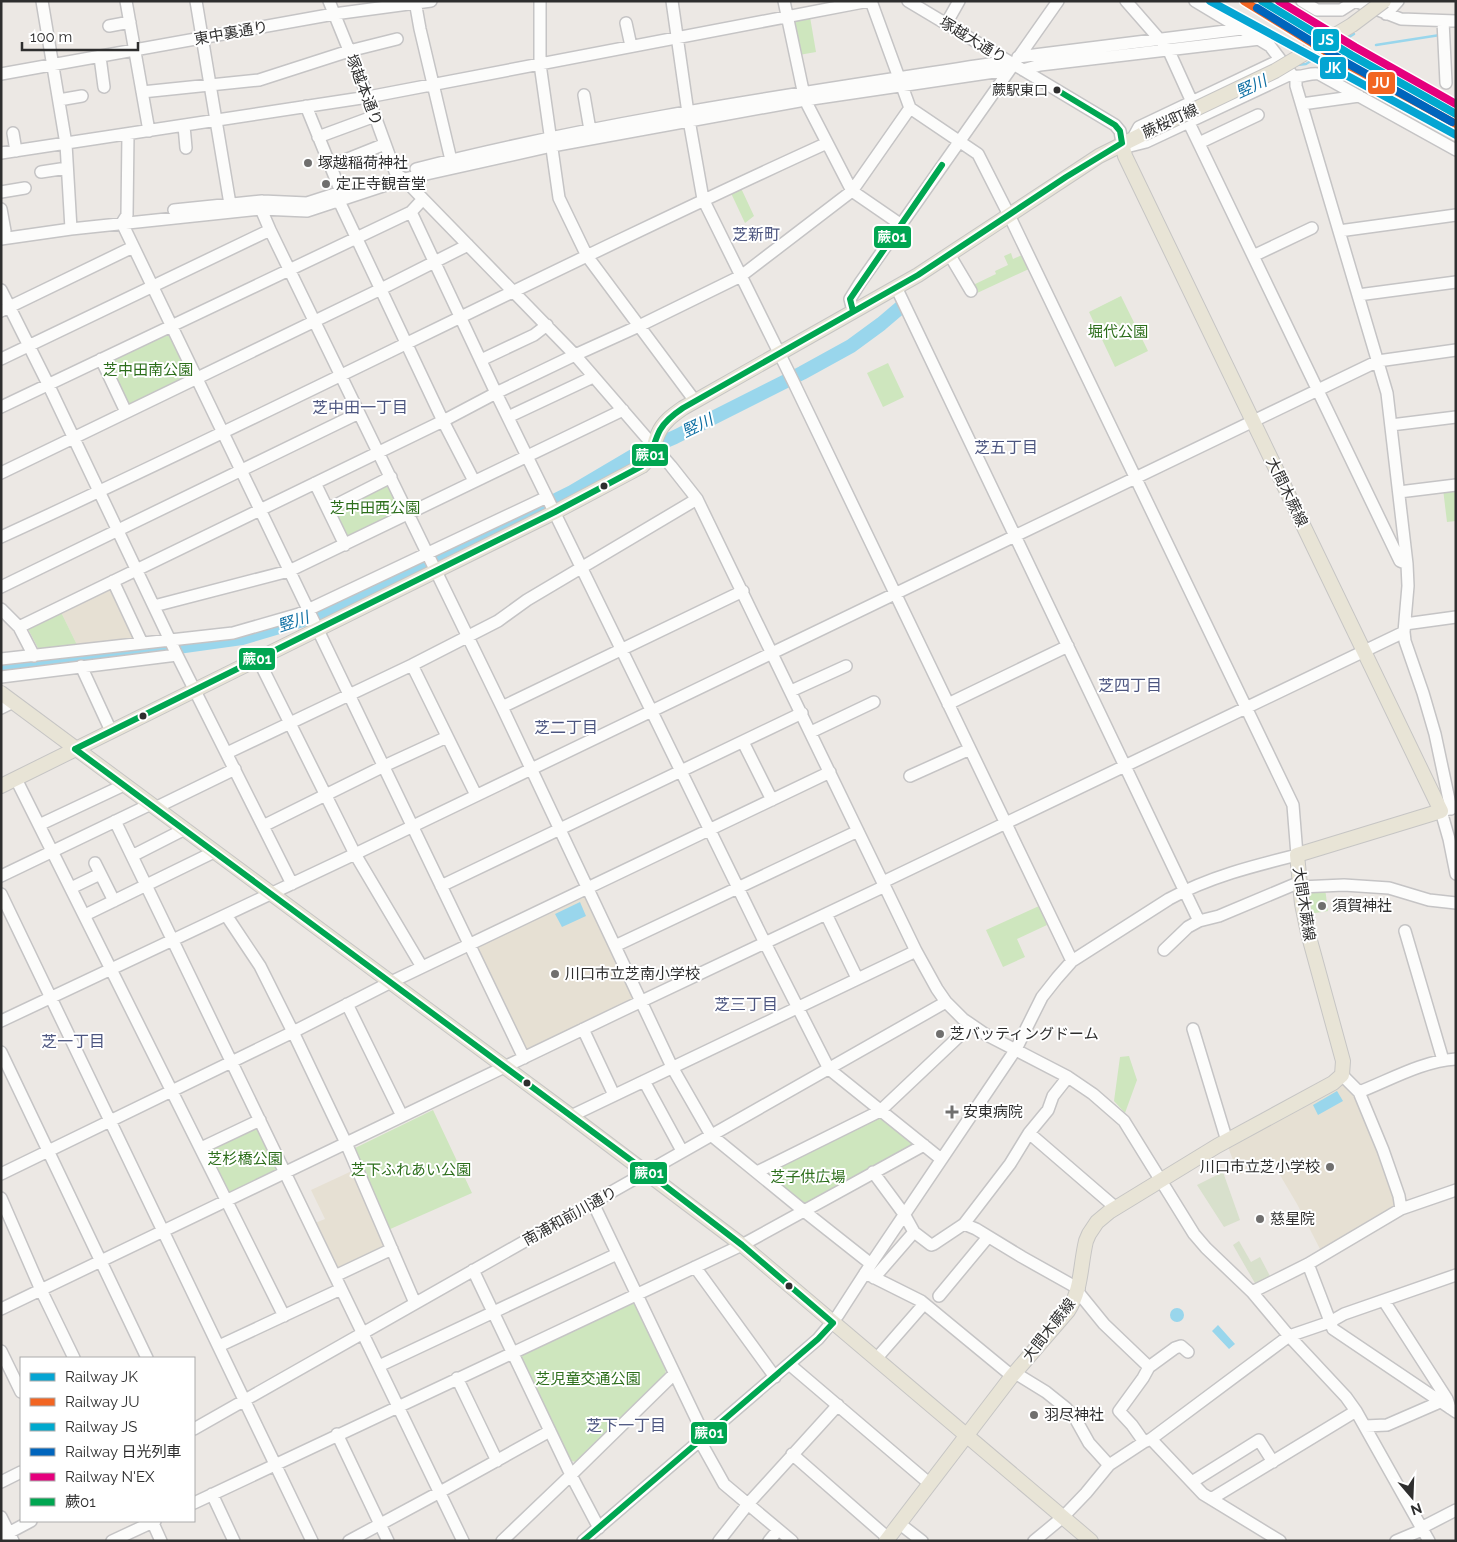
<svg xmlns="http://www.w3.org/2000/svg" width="1457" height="1542" font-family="Raleway,'Noto Sans JP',sans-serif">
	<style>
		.education { fill: #e6e0d3 }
		.green { fill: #cee6be }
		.cemetery { fill: #d8e0cc }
		.water { fill: #99d6ec }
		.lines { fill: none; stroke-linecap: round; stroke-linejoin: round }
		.stream { stroke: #99d6ec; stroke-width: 2.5 }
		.river { stroke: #99d6ec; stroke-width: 14 }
		.minor-casing { stroke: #c5c4c5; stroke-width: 14 }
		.major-casing { stroke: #c6c5c4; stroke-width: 16 }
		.minor { stroke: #fcfcfb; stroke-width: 11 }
		.major { stroke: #e8e4d6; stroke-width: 14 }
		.major-bridge-casing { stroke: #c6c5c4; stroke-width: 16; stroke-linecap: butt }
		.major-bridge { stroke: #e8e4d6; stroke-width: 14 }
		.bus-1-casing { stroke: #fff; stroke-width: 10 }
		.bus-1 { stroke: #00a651; stroke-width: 6 }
		.rail-1-casing { stroke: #fff; stroke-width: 11 }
		.rail-2-casing { stroke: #fff; stroke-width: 11 }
		.rail-3-casing { stroke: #fff; stroke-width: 11 }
		.rail-4-casing { stroke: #fff; stroke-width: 11 }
		.rail-5-casing { stroke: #fff; stroke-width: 11 }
		.rail-1 { stroke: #05a5d3; stroke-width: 8 }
		.rail-2 { stroke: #f26522; stroke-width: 8 }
		.rail-3 { stroke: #00a9ce; stroke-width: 8 }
		.rail-4 { stroke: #0065bd; stroke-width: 8 }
		.rail-5 { stroke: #e5007d; stroke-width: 8 }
		.bus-dot { fill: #2e2e2e; stroke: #fff; stroke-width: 2 }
		.poi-dot { fill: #706f6e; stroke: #fff; stroke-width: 2 }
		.labels { text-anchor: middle; stroke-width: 4; stroke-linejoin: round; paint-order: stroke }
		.bus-label { font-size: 14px; fill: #2e2e2e; stroke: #fff; text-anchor: end }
		.street-label { font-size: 15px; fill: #2e2e2e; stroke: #fff }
		.poi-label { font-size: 15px; fill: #2e2e2e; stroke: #fff; text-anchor: start }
		.park-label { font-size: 15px; fill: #2c6e1b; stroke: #fff }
		.water-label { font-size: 16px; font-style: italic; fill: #0d6fa3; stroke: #fff }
		.neighbourhood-label { font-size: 16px; fill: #4d5680; stroke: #fff }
		.line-badge { stroke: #fff; stroke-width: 2 }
		.badge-label { font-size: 14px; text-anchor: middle; font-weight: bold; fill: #fff }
	</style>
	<rect width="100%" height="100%" fill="#ece8e4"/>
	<path class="education" d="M111 585 138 639 78 647 60 610Z
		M582 896 587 898 634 996 630 1002 529 1050 523 1049 476 951 478 945Z
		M1339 1084 1349 1087 1358 1094 1381 1150 1396 1206 1321 1251 1297 1204 1270 1158 1239 1175 1228 1147Z
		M354 1170 388 1248 338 1271 315 1223 325 1219 311 1190Z"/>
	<path class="green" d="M810 17 816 52 799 55 792 20Z
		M740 186 754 216 745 223 730 191Z
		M1011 253 1013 259 1024 254 1031 268 975 294 971 286 996 274 995 271 1008 265 1004 256Z
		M1121 296 1148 351 1115 367 1089 312Z
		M166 333 171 335 189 374 187 379 129 408 107 361Z
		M888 363 904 397 883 407 867 373Z
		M385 483 389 485 401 509 399 515 348 539 332 511Z
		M1456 487V521L1447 522 1443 489Z
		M60 610 78 647 39 650 28 629 31 624Z
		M1325 888 1328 911 1309 914 1305 889Z
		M1039 906 1047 925 1017 939 1025 957 1003 967 986 930Z
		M1129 1056 1137 1080 1125 1113 1114 1101 1120 1057Z
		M433 1110 472 1193 388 1230 353 1151 355 1148Z
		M877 1117H883L911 1140V1148L807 1205 802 1204 769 1177V1170Z
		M258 1127 277 1167 275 1173 232 1193 227 1192 207 1153 208 1148Z
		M629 1302 636 1304 666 1369 665 1375 576 1462 571 1461 521 1357 523 1353Z"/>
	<path class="cemetery" d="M1223 1172 1240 1220 1224 1227 1197 1185Z
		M1239 1241 1251 1262 1260 1257 1271 1278 1256 1285 1233 1245Z"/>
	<path class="water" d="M580 902 586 916 562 927 555 914Z
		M1337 1091 1343 1101 1318 1115 1313 1105Z
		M1170 1315a7 7 0 1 1 14 0a7 7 0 1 1-14 0Z
		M1218 1325 1235 1344 1229 1349 1212 1331Z"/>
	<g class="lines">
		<path class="stream" d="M1376 45 1440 35
			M1297 65 1306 64 1354 34"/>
		<path class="river" d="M1 671 99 656 156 650 242 638 306 619 353 601 572 492 638 453 675 437 802 373 851 346 881 324 901 307"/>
		<g class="minor-casing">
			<path id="minor" d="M42 1 66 144 71 229
				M126 1 149 131
				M196 1 230 204
				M329 1 368 97 396 174 404 179 423 199 575 355 671 466 697 499 916 951 937 989 946 1002 963 1019 985 1034 1068 1077 1093 1094 1124 1121 1194 1234 1206 1248 1252 1292 1289 1336 1346 1397 1356 1411 1429 1541
				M415 1 420 29 451 160
				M540 1V64L559 198 587 256 695 401
				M672 1 689 120 703 199 793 381 1072 961
				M784 1 805 100 852 191 900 224
				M908 1 1115 125 1120 131 1122 143 1130 146 1146 142 1291 74
				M1126 1 1168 49 1192 102
				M1195 1 1270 46 1293 76C1303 78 1310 72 1319 74L1456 150
				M1302 1 1317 10H1341L1355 1
				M1355 1 1401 19 1456 21
				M1386 14 1398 1
				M1443 21 1446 83
				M626 23 631 46
				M946 24 959 1
				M109 26 130 22
				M100 57 104 87
				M1018 57 1242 29
				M1023 70 1040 65 1260 39
				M1 74 334 14 431 1
				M1296 77V86L1387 393 1407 564 1408 586 1404 632 1405 641 1423 693 1435 734 1451 809
				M142 92 259 80 349 51 397 39
				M584 95 590 130
				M59 100 82 96
				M1302 104 1359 96
				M306 106 341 192
				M1189 123 1400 561 1407 564
				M184 126 186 148
				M13 133 16 151
				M128 134 127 215 122 223 524 1058
				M318 137 375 116
				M1133 138 1139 127 1280 60
				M1199 143 1258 115
				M1 153 368 97 869 1
				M330 166 385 144
				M416 169C610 119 810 92 1008 61
				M41 172 67 168
				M1 192 25 188
				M423 199 411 212 496 393 765 943 829 1069 941 1159
				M262 201 261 209 270 230 502 707 672 1067 711 1135 804 1211 871 1264
				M339 201 443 421 474 481
				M1 209 5 231
				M174 210 262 201 307 203 338 193
				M1339 231 1456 215
				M1 239 71 229 261 209 307 211 404 179 552 146 805 100 1008 70
				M949 254 971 291
				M1253 256 1312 228
				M896 287 1199 921
				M1 290 48 384 177 655 292 884
				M1358 295 1456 282
				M1 311 133 247
				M853 311 850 299 860 283 1058 1
				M1 359 270 230
				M101 359 126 412
				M481 360 534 335 547 325
				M1 407 411 212
				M508 417 593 377
				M1391 425 1456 417
				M1 473 381 289 468 245
				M315 483 345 545
				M1399 492 1456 485
				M328 509 391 477
				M1 537C279 410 550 269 827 143
				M113 581 142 643
				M1 587 359 413
				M154 606 289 571 623 410
				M1 609 19 627 34 656
				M1405 624 1456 617
				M19 627 443 421 496 393 575 355 639 326 741 276 852 191 910 108
				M1 659 233 633 299 614 547 497
				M258 659 355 854 422 967
				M412 665 476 795
				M81 666 111 731
				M1 677 177 655
				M791 691 846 666
				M948 704 1068 646
				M502 707 743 591
				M1 708 13 702
				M811 732 874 702
				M743 742 772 800
				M227 753 412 665 498 621 527 600 697 499
				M910 776 970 749
				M16 779 284 1316
				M155 808 235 769
				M1450 809 1441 811 1449 839 1456 874
				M115 821 463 1541
				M39 825 124 785
				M263 826 384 766 447 737
				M132 856 185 829
				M95 863 114 901
				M1 876 151 804
				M883 882 1404 632
				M441 886 802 713
				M1300 887 1344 885 1389 888 1429 900 1456 903
				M71 888 100 874
				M1 894 312 1541
				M826 914 857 978
				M85 915 214 852
				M226 915 260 966 293 1032 346 1143 415 1303
				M1405 931 1443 1060
				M615 946 858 831
				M1164 950 1188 927 1199 921 1219 916 1300 882
				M347 1004 402 1116
				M1 1021 355 854 1378 361 1456 350
				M583 1029 614 1095
				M1193 1029 1227 1141
				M1 1052 147 1358
				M1342 1075 1359 1092 1383 1150 1399 1196 1401 1209
				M644 1081 682 1151
				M1359 1092C1390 1080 1422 1061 1456 1059
				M571 1116 916 951
				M1029 1133 1116 1208
				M201 1148 260 1120
				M757 1172 880 1111 971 1025
				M873 1172 904 1214 914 1232 931 1245 934 1244 964 1224 1010 1164 1029 1133 1048 1110 1053 1096 1068 1077
				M1 1174 293 1032 391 982 830 772
				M1 1198 41 1290 74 1358
				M593 1203 705 1437
				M964 1224 976 1229 1022 1257 1079 1289
				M1308 1264 1333 1329 1456 1412
				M695 1267 775 1377
				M473 1270 571 1475 599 1528
				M865 1273 921 1301 1012 1376
				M335 1276 392 1249
				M874 1278 914 1232
				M1078 1292 1104 1324 1149 1367
				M1252 1292 1308 1264 1401 1209 1456 1190
				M939 1296 988 1237
				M1384 1301 1447 1399 1450 1408
				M1 1309 623 1010 885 886
				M219 1346 341 1289
				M1 1351 21 1392
				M876 1359 924 1304
				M789 1364 930 1484
				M379 1366 617 1254
				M1015 1373 1046 1392 1066 1408 1075 1418 1089 1443 1109 1465
				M457 1378 497 1461
				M1365 1426 1387 1425 1440 1402
				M194 1429 946 1002
				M337 1434 388 1541
				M1151 1439 1203 1494 1280 1541
				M700 1441 724 1484 792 1541
				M1144 1442 1132 1425 1119 1411 1143 1378 1149 1367 1175 1348 1181 1346 1188 1352
				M792 1454 888 1538
				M1 1482 21 1472
				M1192 1482 1259 1440 1273 1462
				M212 1494 234 1541
				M1211 1499 1356 1411
				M194 1503 742 1245 924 1145
				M1 1517 13 1541
				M152 1521 161 1541
				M900 1524 922 1541
				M1421 1528 1456 1510
				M1 1537 31 1521
				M112 1541 155 1521
				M349 1541 440 1492 550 1431
				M502 1541 571 1475 674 1374
				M583 1541 818 1339 838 1315 871 1264 1016 1049 1042 997 1057 978 1072 961 1169 899C1209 877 1253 866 1297 855L1293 805 1009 215 978 154 910 108 871 1
				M719 1541 748 1504 838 1405
				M769 1541 778 1530
				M1034 1541 1063 1517 1086 1493 1109 1465 1144 1442 1151 1439 1289 1336 1330 1322 1344 1314 1456 1275
				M1396 1541 1422 1530"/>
		</g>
		<g class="major-casing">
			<path id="major" d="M1 693 571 1116 742 1245 1091 1541
				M1 786 555 512 642 466C654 456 652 447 658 434 663 422 673 415 683 408L918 275 1099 156 1143 134
				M886 1541 1012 1376 1068 1311C1082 1289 1080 1266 1086 1241L1089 1234 1097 1222 1109 1212 1217 1146 1333 1083 1342 1075 1343 1061 1308 933 1302 904 1297 855 1441 811 1125 156 1122 143"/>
		</g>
		<use href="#minor" class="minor"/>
		<use href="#major" class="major"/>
		<g class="major-bridge-casing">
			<path id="major-bridge" d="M1143 134 1275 71 1352 25 1384 1"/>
		</g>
		<use href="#major-bridge" class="major-bridge"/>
		<g class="bus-1-casing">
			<path id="bus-1" d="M1057 90 1115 125 1120 131 1122 143
				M853 311 850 299 942 165
				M75 749 555 512 642 466C653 456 653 443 660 430 665 421 674 414 683 408L918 275 1066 177 1122 143
				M75 749 647 1172 742 1245 833 1323
				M583 1541 818 1339 833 1323"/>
		</g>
		<use href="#bus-1" class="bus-1"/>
		<g class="rail-1-casing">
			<path id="rail-1" d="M1210 1 1456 135"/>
		</g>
		<g class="rail-2-casing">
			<path id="rail-2" d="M1244 1 1346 64 1456 124"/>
		</g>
		<g class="rail-3-casing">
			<path id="rail-3" d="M1262 1 1351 55 1456 114"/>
		</g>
		<g class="rail-4-casing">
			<path id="rail-4" d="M1257 8 1347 63 1452 122"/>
		</g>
		<g class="rail-5-casing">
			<path id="rail-5" d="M1279 1 1355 47 1456 104"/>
		</g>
		<use href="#rail-1" class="rail-1"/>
		<use href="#rail-2" class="rail-2"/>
		<use href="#rail-3" class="rail-3"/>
		<use href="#rail-4" class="rail-4"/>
		<use href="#rail-5" class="rail-5"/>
	</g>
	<g class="bus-dot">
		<circle cx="1057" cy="90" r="4.5"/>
		<circle cx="604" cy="486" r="4.5"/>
		<circle cx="143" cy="716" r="4.5"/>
		<circle cx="527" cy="1083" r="4.5"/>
		<circle cx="789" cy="1286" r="4.5"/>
	</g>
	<g class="poi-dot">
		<circle cx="308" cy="163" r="5"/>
		<circle cx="326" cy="184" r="5"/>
		<circle cx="1322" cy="906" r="5"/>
		<circle cx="555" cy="974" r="5"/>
		<circle cx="940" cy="1034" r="5"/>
		<path d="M949.5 1104.5h5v5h5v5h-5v5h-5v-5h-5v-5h5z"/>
		<circle cx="1330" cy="1167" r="5"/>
		<circle cx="1260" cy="1219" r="5"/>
		<circle cx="1034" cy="1415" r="5"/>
	</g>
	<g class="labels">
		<g class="bus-label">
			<text x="1048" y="95">蕨駅東口</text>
		</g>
		<g class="street-label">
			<text transform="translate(231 33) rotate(-10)" y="5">東中裏通り</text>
			<text transform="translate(973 40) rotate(31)" y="5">塚越大通り</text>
			<text transform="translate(364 90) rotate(69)" y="5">塚越本通り</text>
			<text transform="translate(1170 121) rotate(-25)" y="5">蕨桜町線</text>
			<text transform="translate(1287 492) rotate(64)" y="5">大間木蕨線</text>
			<text transform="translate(1304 904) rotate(81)" y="5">大間木蕨線</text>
			<text transform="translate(570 1216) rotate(-29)" y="5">南浦和前川通り</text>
			<text transform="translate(1049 1330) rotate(-52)" y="5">大間木蕨線</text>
		</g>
		<g class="poi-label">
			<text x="318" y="168">塚越稲荷神社</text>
			<text x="336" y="189">定正寺観音堂</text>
			<text x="1332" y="911">須賀神社</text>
			<text x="565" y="979">川口市立芝南小学校</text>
			<text x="950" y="1039">芝バッティングドーム</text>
			<text x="963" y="1117">安東病院</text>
			<text x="1320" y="1172" text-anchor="end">川口市立芝小学校</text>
			<text x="1270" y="1224">慈星院</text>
			<text x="1044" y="1420">羽尽神社</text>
		</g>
		<g class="park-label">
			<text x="1118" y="337">堀代公園</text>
			<text x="148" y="375">芝中田南公園</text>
			<text x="375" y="513">芝中田西公園</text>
			<text x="245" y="1164">芝杉橋公園</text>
			<text x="411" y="1175">芝下ふれあい公園</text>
			<text x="808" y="1182">芝子供広場</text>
			<text x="588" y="1384">芝児童交通公園</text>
		</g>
		<g class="water-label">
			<text transform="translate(1251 86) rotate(-25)" y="6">竪川</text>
			<text transform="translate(697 425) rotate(-26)" y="6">竪川</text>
			<text transform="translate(293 621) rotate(-18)" y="6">竪川</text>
		</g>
		<g class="neighbourhood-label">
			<text x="756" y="240">芝新町</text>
			<text x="360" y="413">芝中田一丁目</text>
			<text x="1006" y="453">芝五丁目</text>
			<text x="1130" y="691">芝四丁目</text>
			<text x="566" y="733">芝二丁目</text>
			<text x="746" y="1010">芝三丁目</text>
			<text x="73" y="1047">芝一丁目</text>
			<text x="626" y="1431">芝下一丁目</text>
		</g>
	</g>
	<g class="line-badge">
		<rect x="1312" y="28" width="28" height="24" rx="5" fill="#00a9ce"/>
		<rect x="1319" y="56" width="28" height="24" rx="5" fill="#05a5d3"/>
		<rect x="1367" y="71" width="29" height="24" rx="5" fill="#f26522"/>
		<rect x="873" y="225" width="39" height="24" rx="5" fill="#00a651"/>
		<rect x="631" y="443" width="38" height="24" rx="5" fill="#00a651"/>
		<rect x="238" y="647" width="38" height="24" rx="5" fill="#00a651"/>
		<rect x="629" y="1161" width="39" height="24" rx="5" fill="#00a651"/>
		<rect x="690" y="1421" width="38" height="24" rx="5" fill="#00a651"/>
	</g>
	<g class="badge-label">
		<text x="1326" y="45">JS</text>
		<text x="1333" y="73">JK</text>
		<text x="1381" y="88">JU</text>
		<text x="892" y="242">蕨01</text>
		<text x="650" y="460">蕨01</text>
		<text x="257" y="664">蕨01</text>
		<text x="649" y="1178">蕨01</text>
		<text x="709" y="1438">蕨01</text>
	</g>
	<rect width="1457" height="1542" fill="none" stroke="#2e2e2e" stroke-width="5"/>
	<rect x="20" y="1357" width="175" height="165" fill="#ffffff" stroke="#ababab"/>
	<rect x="30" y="1373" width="25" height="8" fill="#05a5d3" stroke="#ababab"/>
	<text x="65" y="1382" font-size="15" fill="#2e2e2e">Railway JK</text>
	<rect x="30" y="1398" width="25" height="8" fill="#f26522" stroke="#ababab"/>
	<text x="65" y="1407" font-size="15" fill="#2e2e2e">Railway JU</text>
	<rect x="30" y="1423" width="25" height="8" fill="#00a9ce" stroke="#ababab"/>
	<text x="65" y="1432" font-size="15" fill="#2e2e2e">Railway JS</text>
	<rect x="30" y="1448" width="25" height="8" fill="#0065bd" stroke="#ababab"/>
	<text x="65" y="1457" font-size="15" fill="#2e2e2e">Railway 日光列車</text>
	<rect x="30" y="1473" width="25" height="8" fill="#e5007d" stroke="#ababab"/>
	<text x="65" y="1482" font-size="15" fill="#2e2e2e">Railway N'EX</text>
	<rect x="30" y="1498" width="25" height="8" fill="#00a651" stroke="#ababab"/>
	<text x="65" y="1507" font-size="15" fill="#2e2e2e">蕨01</text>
	<g transform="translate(1412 1497) rotate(161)" stroke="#ffffff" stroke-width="4" paint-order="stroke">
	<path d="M0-4L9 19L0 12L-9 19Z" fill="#2e2e2e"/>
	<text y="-8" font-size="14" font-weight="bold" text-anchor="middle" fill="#2e2e2e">N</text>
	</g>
	<path d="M22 42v8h116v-8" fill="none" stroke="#2e2e2e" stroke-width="2.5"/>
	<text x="30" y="42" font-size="15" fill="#2e2e2e" stroke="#ffffff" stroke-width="4" paint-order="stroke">100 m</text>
</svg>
